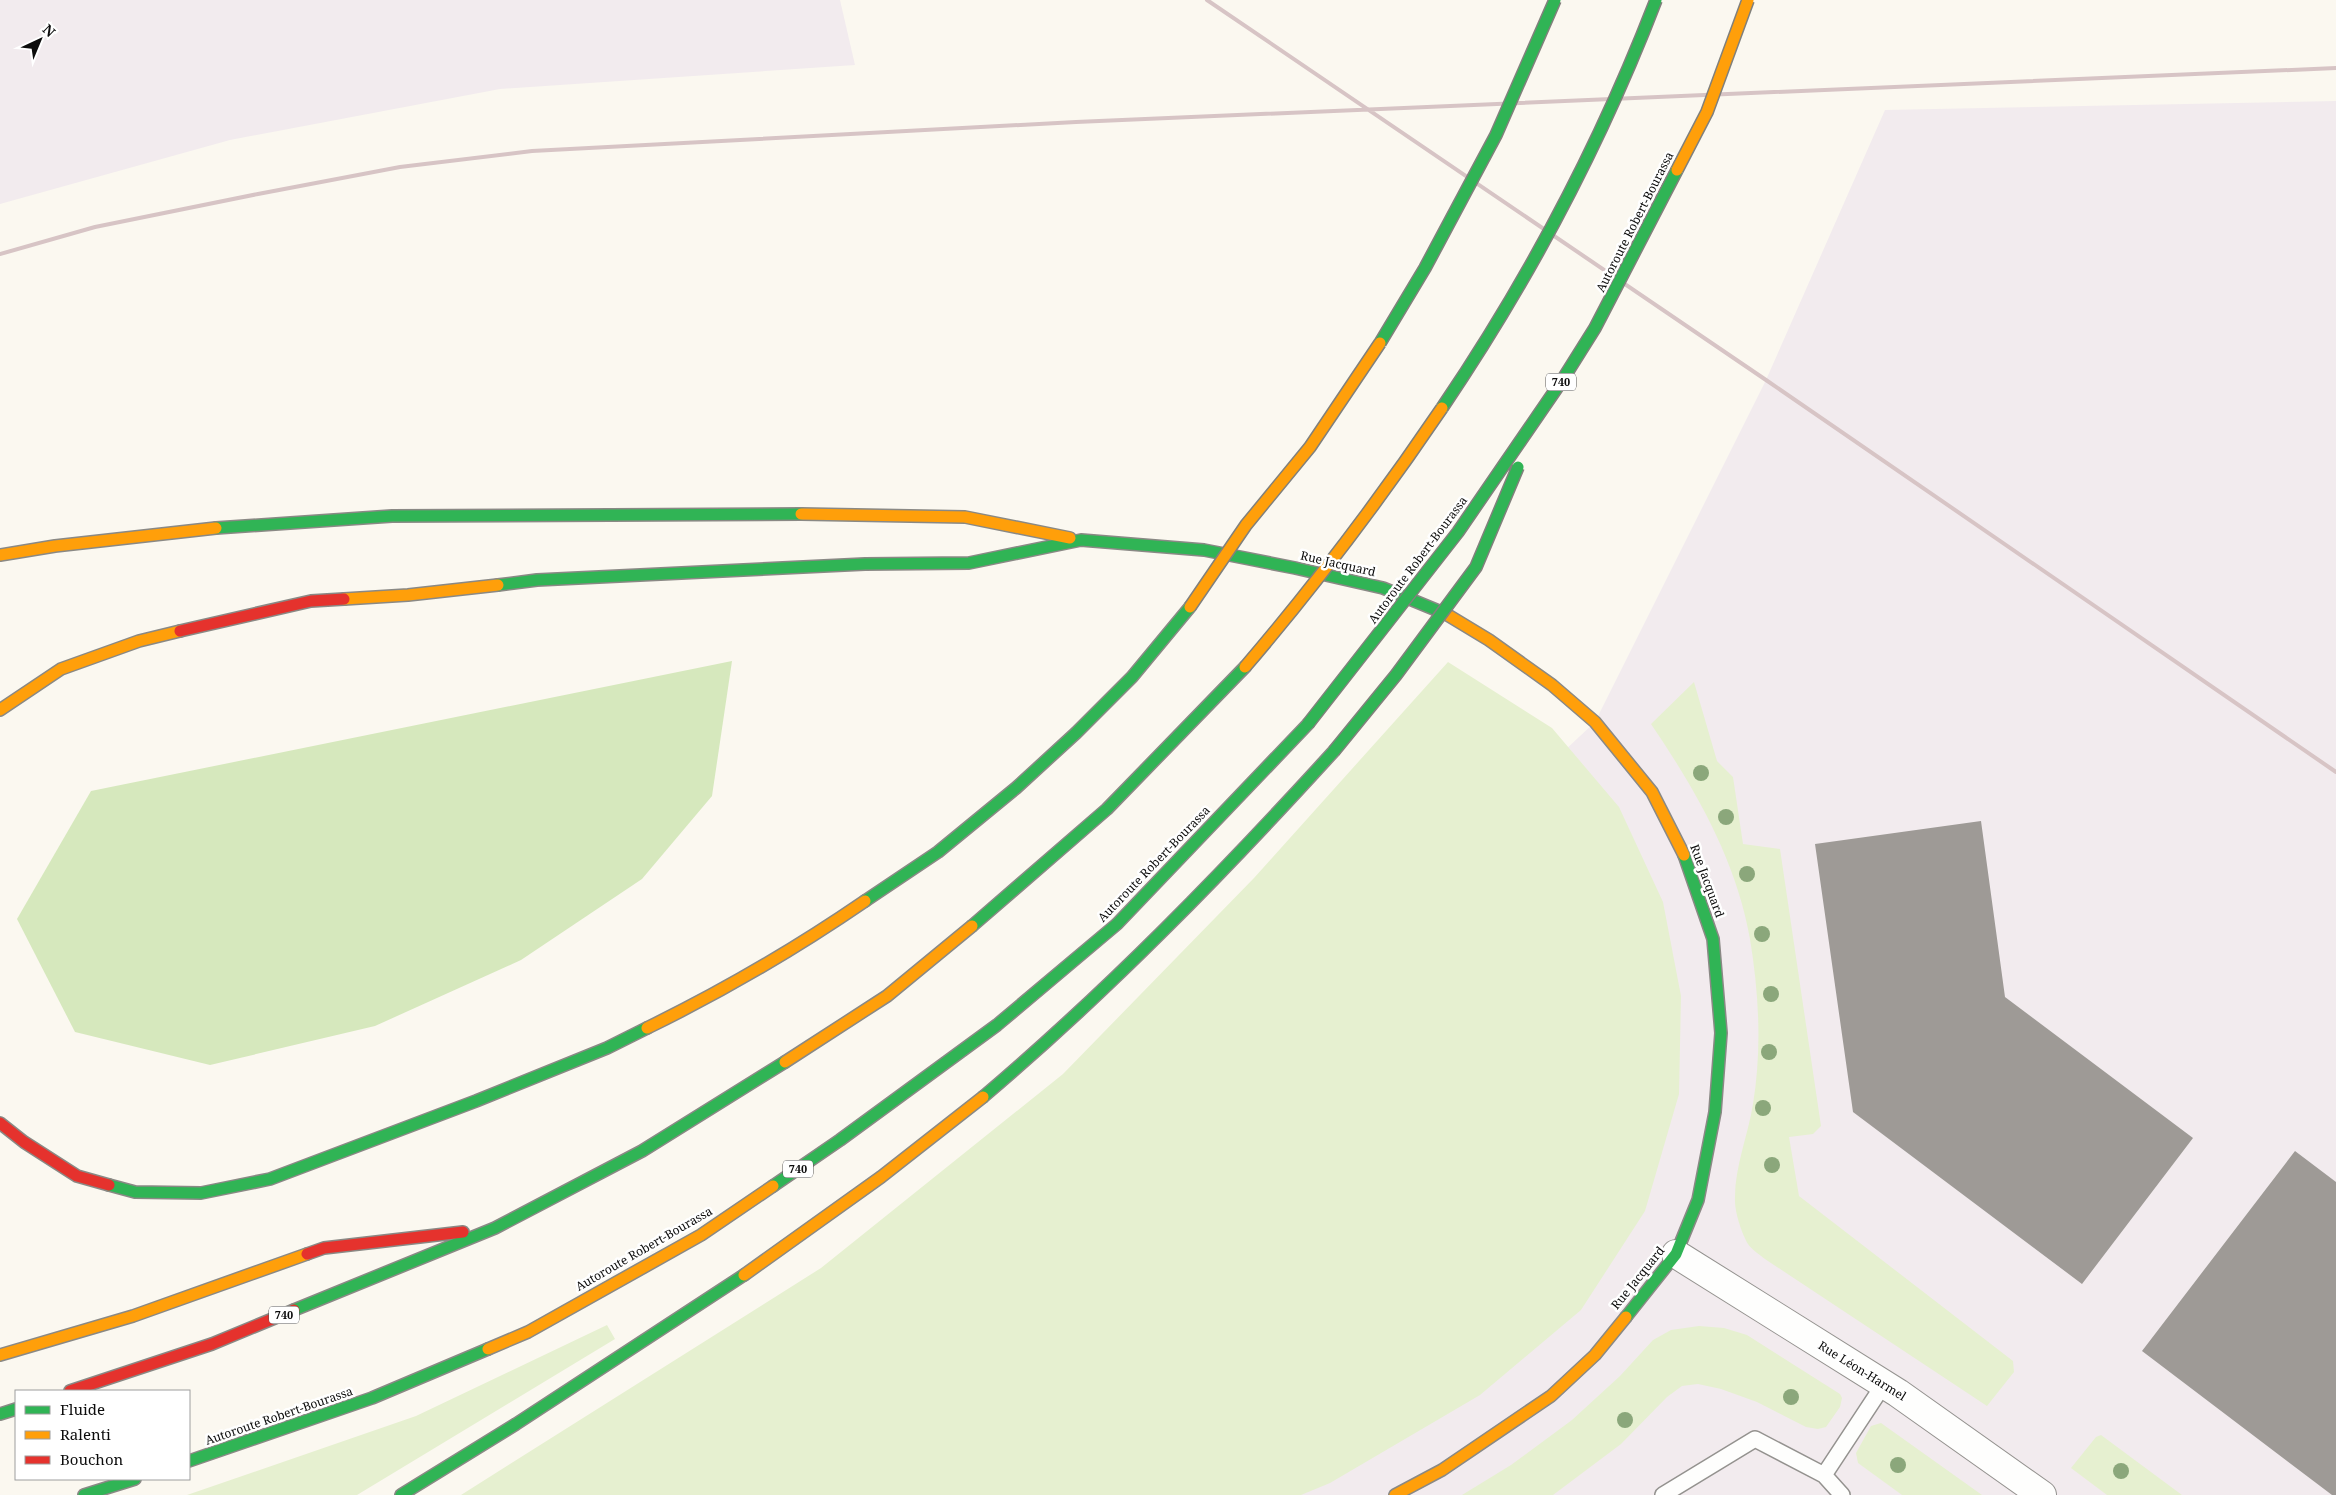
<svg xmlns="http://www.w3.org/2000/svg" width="2336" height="1495" font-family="'Noto Serif',serif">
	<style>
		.industrial { fill: #f2ebee }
		.green { fill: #e6f0d0 }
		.forest { fill: #d6e8bd }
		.building { fill: #9e9a96 }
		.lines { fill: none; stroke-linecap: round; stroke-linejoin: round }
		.lane-casing { stroke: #94928f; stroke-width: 18 }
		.street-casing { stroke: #94928f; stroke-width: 30 }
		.fast-casing { stroke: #8a8985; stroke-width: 14 }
		.slow-casing { stroke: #8a8985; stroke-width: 14 }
		.jam-casing { stroke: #8a8985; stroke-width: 14 }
		.lane { stroke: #fefefd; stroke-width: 15 }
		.street { stroke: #fefefd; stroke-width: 28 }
		.fast { stroke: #30b455; stroke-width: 11 }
		.slow { stroke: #ff9f0a; stroke-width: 11 }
		.jam { stroke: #e5322d; stroke-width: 11 }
		.rail { stroke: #d7c4c5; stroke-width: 4 }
		.fast-bridge-casing { stroke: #81807c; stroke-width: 14; stroke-linecap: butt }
		.slow-bridge-casing { stroke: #81807c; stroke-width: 14; stroke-linecap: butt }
		.fast-bridge { stroke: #30b455; stroke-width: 11 }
		.slow-bridge { stroke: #ff9f0a; stroke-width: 11 }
		.tree { fill: #8ba77b }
		.labels { text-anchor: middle; stroke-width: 5; stroke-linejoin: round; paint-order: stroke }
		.shield { fill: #fff; stroke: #555; stroke-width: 1 }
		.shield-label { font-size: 11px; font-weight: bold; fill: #0c0c0c }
		.street-label { font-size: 12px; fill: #0c0c0c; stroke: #fff }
	</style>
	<rect width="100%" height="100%" fill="#fbf8f0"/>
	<path class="industrial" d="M0 0H840L855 65 500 89 230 140 0 204Z
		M2336 101V1495H566L1275 1022 1595 722 1766 380 1885 110Z"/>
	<path class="green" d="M1448 662 1552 728 1619 807 1663 902 1681 996 1679 1094 1645 1211 1581 1310 1480 1395 1330 1483 1301 1495H461L821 1268 1063 1074 1254 878Z
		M1694 682 1717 761 1733 777 1743 844 1780 849 1821 1126 1813 1134 1789 1137 1799 1196 2013 1361 2014 1372 1987 1406 1765 1259C1760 1255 1752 1250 1748 1244 1742 1234 1735 1213 1735 1201 1734 1168 1748 1136 1753 1104 1762 1049 1759 994 1750 939 1736 859 1695 789 1651 724Z
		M607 1325 615 1339 357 1495H187L416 1416Z
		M1699 1326 1724 1328 1747 1335 1840 1394 1842 1398 1840 1407 1826 1427 1818 1429 1806 1427 1757 1402 1721 1389 1698 1384 1682 1386 1667 1397 1621 1444 1553 1495H1462L1511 1465 1572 1420 1620 1376 1653 1340 1671 1330Z
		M1881 1423 1982 1495H1902L1858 1463 1856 1453 1871 1426Z
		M2101 1435 2182 1495H2107L2071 1468 2096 1437Z"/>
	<path class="forest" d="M732 661 712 796 642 879 521 960 375 1026 210 1065 75 1032 17 919 91 791Z"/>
	<path class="building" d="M1981 821 2005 997 2193 1138 2082 1284 1853 1112 1815 844Z
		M2295 1151 2336 1182V1495H2332L2142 1351Z"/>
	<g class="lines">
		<g class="lane-casing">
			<path id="lane" d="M1824 1475 1884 1384
				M1663 1495 1755 1439 1824 1475 1842 1495"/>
		</g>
		<g class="street-casing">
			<path id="street" d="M1676 1254 1898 1393 2042 1495"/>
		</g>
		<g class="fast-casing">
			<path id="fast" d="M216 528 392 516 801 514
				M1081 540 1204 550 1295 568 1383 588 1446 614
				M498 585 537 580 865 564 969 563 1081 540
				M865 901 938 852 1016 788 1076 733 1132 677 1190 607
				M972 926 1107 809 1245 667
				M983 1097C1109 990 1223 873 1334 751
				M109 1185 135 1192 201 1193 270 1179 476 1101 607 1048 647 1028
				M773 1186 840 1140 997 1025 1117 924 1308 724
				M294 1310 495 1228 642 1151 785 1062
				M1626 1317 1676 1254 1698 1200 1715 1112 1721 1033 1713 939 1684 855
				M0 1414 16 1409
				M189 1461 372 1398 488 1349
				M84 1495 135 1479
				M401 1495 516 1424 744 1275"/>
		</g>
		<g class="slow-casing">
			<path id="slow" d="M801 514 965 517 1070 538
				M0 555 55 546 216 528
				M344 599 408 595 498 585
				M1446 614 1489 640 1552 685 1595 722 1652 792 1684 855
				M0 710 61 669 139 641 180 631
				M647 1028C723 991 795 949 865 901
				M785 1062 887 996 972 926
				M744 1275 881 1177 983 1097
				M488 1349 528 1332 701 1235 773 1186
				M0 1355 133 1316 307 1254
				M1395 1495 1442 1470 1551 1396 1595 1355 1626 1317"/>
		</g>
		<g class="jam-casing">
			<path id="jam" d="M180 631 311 601 344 599
				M0 1123 24 1142 77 1176 109 1185
				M307 1254 324 1248 463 1232
				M70 1391 212 1344 294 1310"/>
		</g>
		<use href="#lane" class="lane"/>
		<use href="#street" class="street"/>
		<use href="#fast" class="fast"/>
		<use href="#slow" class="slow"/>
		<use href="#jam" class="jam"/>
		<path class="rail" d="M1207 0 1766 380 2336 772
			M0 254 95 227 258 194 400 167 532 151 1076 122 2336 68"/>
		<g class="fast-bridge-casing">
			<path id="fast-bridge" d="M1380 343 1425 268 1496 135 1555 0
				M1442 408C1528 281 1601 143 1656 0
				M1308 724 1458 532 1563 379 1595 328 1677 170
				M1334 751 1396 675 1476 567 1518 467"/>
		</g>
		<g class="slow-bridge-casing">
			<path id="slow-bridge" d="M1677 170 1707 112 1748 0
				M1190 607 1246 525 1310 447 1380 343
				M1245 667C1316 584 1381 498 1442 408"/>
		</g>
		<use href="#fast-bridge" class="fast-bridge"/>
		<use href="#slow-bridge" class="slow-bridge"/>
	</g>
	<g class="tree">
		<circle cx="1701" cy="773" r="8"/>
		<circle cx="1726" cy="817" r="8"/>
		<circle cx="1747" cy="874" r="8"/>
		<circle cx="1762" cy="934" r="8"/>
		<circle cx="1771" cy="994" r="8"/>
		<circle cx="1769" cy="1052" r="8"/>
		<circle cx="1763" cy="1108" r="8"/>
		<circle cx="1772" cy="1165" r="8"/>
		<circle cx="1791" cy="1397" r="8"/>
		<circle cx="1625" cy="1420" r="8"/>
		<circle cx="1898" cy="1465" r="8"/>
		<circle cx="2121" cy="1471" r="8"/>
	</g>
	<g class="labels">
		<g class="shield">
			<rect x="1546" y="373.5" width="30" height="17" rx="4"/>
			<rect x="783" y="1160.5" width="30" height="17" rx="4"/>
			<rect x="269" y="1306.5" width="30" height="17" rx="4"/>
		</g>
		<g class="shield-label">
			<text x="1561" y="386">740</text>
			<text x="798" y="1173">740</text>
			<text x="284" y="1319">740</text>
		</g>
		<g class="street-label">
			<text transform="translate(1635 222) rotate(-63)" y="4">Autoroute Robert-Bourassa</text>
			<text transform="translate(1418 560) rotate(-53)" y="4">Autoroute Robert-Bourassa</text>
			<text transform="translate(1338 564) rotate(13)" y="4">Rue Jacquard</text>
			<text transform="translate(1154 864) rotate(-46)" y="4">Autoroute Robert-Bourassa</text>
			<text transform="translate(1707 881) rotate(70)" y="4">Rue Jacquard</text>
			<text transform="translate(644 1249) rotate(-30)" y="4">Autoroute Robert-Bourassa</text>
			<text transform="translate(1638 1278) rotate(-51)" y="4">Rue Jacquard</text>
			<text transform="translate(1862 1371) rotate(32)" y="4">Rue Léon-Harmel</text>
			<text transform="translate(279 1416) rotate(-19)" y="4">Autoroute Robert-Bourassa</text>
		</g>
	</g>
	<rect x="15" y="1390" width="175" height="90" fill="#ffffff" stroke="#9e9e9e"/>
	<rect x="25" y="1406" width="25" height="8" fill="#30b455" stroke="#9e9e9e"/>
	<text x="60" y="1415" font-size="15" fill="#0c0c0c">Fluide</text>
	<rect x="25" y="1431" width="25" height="8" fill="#ff9f0a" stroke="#9e9e9e"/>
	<text x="60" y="1440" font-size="15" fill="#0c0c0c">Ralenti</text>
	<rect x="25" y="1456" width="25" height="8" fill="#e5322d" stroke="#9e9e9e"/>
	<text x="60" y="1465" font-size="15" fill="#0c0c0c">Bouchon</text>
	<g transform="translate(40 40) rotate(44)" stroke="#ffffff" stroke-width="4" paint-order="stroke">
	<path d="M0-4L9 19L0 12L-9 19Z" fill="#0c0c0c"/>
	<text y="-8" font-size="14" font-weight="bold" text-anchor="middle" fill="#0c0c0c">N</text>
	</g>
</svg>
